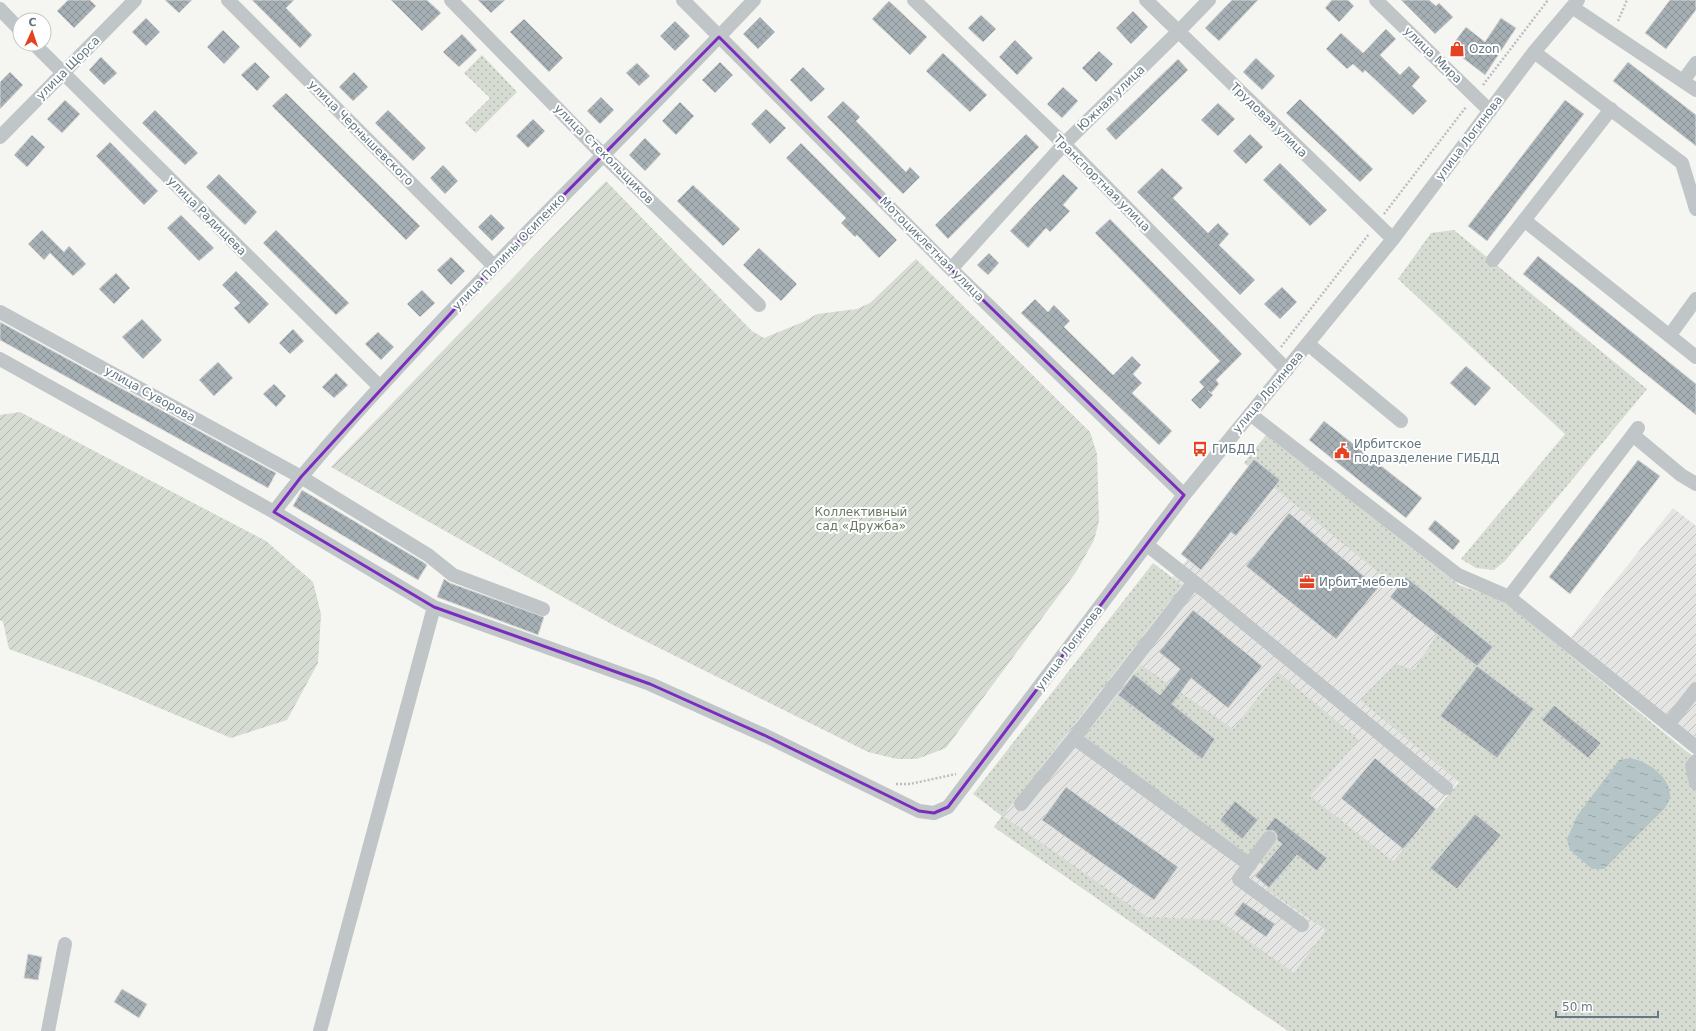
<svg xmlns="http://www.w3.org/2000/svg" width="1696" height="1031" font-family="'DejaVu Sans',sans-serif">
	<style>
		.industrial { fill: url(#industrial-furrows) }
		.grass { fill: url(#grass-dots) }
		.garden { fill: url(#garden-furrows) }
		.water { fill: url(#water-ripples) }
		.building { fill: url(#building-cross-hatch); stroke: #d6d6d4 }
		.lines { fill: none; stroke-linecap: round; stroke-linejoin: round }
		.path { stroke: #bcbec0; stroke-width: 2.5; stroke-dasharray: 2 2; stroke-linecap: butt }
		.minor { stroke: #c0c5c7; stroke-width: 14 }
		.marked { fill: none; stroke: #7b2cbf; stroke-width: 3; stroke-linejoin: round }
		.labels { text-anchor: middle; stroke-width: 4; stroke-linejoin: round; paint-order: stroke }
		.poi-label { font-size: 12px; fill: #647782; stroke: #fff; text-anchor: start }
		.street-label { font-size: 12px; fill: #647782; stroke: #fff }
		.park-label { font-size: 12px; fill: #697962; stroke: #fff }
	</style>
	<defs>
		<pattern id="industrial-furrows" width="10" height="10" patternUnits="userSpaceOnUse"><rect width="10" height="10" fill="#e5e6e4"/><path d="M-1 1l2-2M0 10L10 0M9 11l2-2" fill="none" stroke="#bdbfbe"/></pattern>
		<pattern id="grass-dots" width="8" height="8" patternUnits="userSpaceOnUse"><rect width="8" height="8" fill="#d6dcd2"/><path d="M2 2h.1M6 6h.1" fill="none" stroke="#b1b7b0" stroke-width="1.8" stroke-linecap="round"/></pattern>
		<pattern id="garden-furrows" width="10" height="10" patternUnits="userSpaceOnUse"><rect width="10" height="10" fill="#d6dcd2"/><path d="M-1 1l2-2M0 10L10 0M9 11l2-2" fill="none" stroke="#b1b7b0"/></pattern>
		<pattern id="water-ripples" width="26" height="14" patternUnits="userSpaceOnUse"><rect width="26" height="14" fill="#b5c4c6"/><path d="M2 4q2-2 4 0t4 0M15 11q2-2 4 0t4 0" fill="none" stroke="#97a4a6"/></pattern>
		<pattern id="building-cross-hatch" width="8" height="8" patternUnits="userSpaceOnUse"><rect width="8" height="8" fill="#a6b0b4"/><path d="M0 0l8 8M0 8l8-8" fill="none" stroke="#8b9498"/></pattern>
	</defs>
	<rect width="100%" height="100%" fill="#f5f5f1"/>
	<path class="industrial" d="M1261 464 1493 647 1484 749 1266 1016 994 827 1002 816 993 809Z
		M1673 508 1696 526V740L1571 637Z"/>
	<path class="grass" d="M482 55 517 92 476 133 465 123 490 98 464 73Z
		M1454 230 1647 389 1505 561 1494 570 1476 568 1461 559 1565 434 1398 279 1431 233Z
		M1266 435 1459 585 1504 601 1696 759V1031H1288L994 827 1002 816 973 794 1153 563 1182 585 1003 816 1147 917 1219 920 1294 973 1326 930 1266 889 1276 874 1082 740 1141 665 1233 729 1278 672 1359 740 1310 796 1393 861 1459 782 1360 700 1396 664 1414 670 1443 625 1244 463Z"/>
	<path class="garden" d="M606 181 752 331 764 338 803 322 817 314 857 309 870 303 916 259 1090 432 1097 454 1099 521 1094 540 1076 572 946 748 917 759H897L868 752 613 625 331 467Z
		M20 412 266 541 313 582 321 614 318 663 287 720 231 738 88 678 9 649 3 622 0 620V415Z"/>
	<path class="water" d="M1630 758C1647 761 1670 776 1670 796 1670 800 1667 804 1665 808L1604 869H1592L1570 850 1567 839 1577 816 1619 760Z"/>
	<path class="building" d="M68 0H90L96 6 74 28 57 11Z
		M165 0H192L179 13Z
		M252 0H294L286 8 312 35 300 48Z
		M391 0H427L441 13 422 31Z
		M478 0H505L491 13Z
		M1232 0H1258L1219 41 1205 28Z
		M1332 0H1348L1354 6 1339 22 1325 8Z
		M1401 0H1429L1436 6 1439 3 1453 17 1435 34Z
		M1670 0H1696V10L1666 49 1645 33Z
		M889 1 927 37 910 55 872 19Z
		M1133 11 1148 27 1131 44 1116 28Z
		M981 15 996 29 983 42 968 28Z
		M760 17 775 32 758 49 743 34Z
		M146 18 160 32 146 46 132 32Z
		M1501 18 1516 28 1485 75 1450 48 1466 27 1485 42Z
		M524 19 563 58 549 72 510 32Z
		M675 21 690 36 675 51 660 36Z
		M1386 29 1396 39 1380 55 1400 75 1409 66 1420 77 1412 86 1427 101 1413 115 1365 70 1363 73 1353 64 1347 69 1326 49 1341 33 1363 53Z
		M223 30 240 47 224 64 207 47Z
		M462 34 477 50 459 67 443 52Z
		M1015 40 1033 58 1017 75 999 57Z
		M1099 51 1113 64 1096 82 1082 68Z
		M943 53 987 95 970 112 926 71Z
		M101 57 117 73 104 85 89 70Z
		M1256 58 1275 76 1262 90 1243 72Z
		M1178 59 1188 70 1116 140 1106 129Z
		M255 62 270 77 257 91 241 75Z
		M720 62 733 75 715 93 702 80Z
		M1628 62 1696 115V146L1613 81Z
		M637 63 650 76 639 86 626 73Z
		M803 67 825 89 811 102 790 80Z
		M10 72 23 85 0 109V82Z
		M354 72 368 87 353 101 339 87Z
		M1063 87 1078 101 1062 118 1047 104Z
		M286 93 420 226 406 240 272 106Z
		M601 97 614 110 600 124 587 111Z
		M1300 99 1373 169 1360 182 1286 113Z
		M65 100 80 114 62 133 47 119Z
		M1565 100 1584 114 1487 241 1468 226Z
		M843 101 860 117 856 121 906 172 910 167 920 177 903 194 827 117Z
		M680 102 694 116 676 135 662 121Z
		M1218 103 1235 119 1218 136 1201 120Z
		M766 109 786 128 770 144 751 124Z
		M155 110 198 153 185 165 142 123Z
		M388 110 426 148 413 161 375 123Z
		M533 119 545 131 528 148 516 136Z
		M1026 134 1039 147 948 239 935 225Z
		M1250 134 1263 147 1246 164 1233 151Z
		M32 135 45 147 27 167 14 155Z
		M645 138 661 154 645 171 629 155Z
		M110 142 158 191 144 205 96 156Z
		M801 143 897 240 879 258 857 235 855 237 841 223 846 218 786 158Z
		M1280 163 1327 210 1310 226 1263 180Z
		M443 165 458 181 445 194 430 178Z
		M1162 168 1183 188 1173 198 1208 233 1218 223 1229 234 1219 245 1255 280 1240 295 1137 192Z
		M219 174 257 212 245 225 206 187Z
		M1063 174 1078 188 1063 205 1070 211 1050 232 1046 228 1028 248 1010 231Z
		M693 185 740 229 723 246 677 201Z
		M491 214 505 228 492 241 478 227Z
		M181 215 214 248 199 261 167 228Z
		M1110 219 1242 354 1216 380 1219 384 1211 393 1208 391 1213 395 1200 409 1191 400 1204 387 1199 382 1220 361 1095 233Z
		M42 230 64 252 69 246 86 264 73 276 50 253 44 260 28 244Z
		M276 230 349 303 336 315 263 243Z
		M759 248 797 284 781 301 743 265Z
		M989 253 999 263 988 275 977 265Z
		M1538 256 1696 384V415L1523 274Z
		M451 257 465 271 451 285 437 270Z
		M236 271 269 304 249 324 234 308 240 303 222 285Z
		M116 273 130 288 114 304 99 289Z
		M1282 287 1297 302 1280 319 1264 304Z
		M422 290 435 303 420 317 407 304Z
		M1035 299 1048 312 1054 305 1070 321 1064 327 1113 375 1132 356 1141 365 1133 374 1142 383 1132 393 1172 431 1159 445 1021 313Z
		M142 319 162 340 143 359 122 337Z
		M0 322 276 473 268 488 0 340Z
		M293 329 304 341 290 354 279 343Z
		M378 332 394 347 381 360 365 344Z
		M218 362 233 378 214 396 199 380Z
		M1466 366 1491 388 1475 406 1450 383Z
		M336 373 348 385 334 398 322 387Z
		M274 384 286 396 276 407 263 394Z
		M1324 421 1422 498 1406 518 1309 440Z
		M1254 459 1280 480 1236 536 1231 532 1201 570 1181 554Z
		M1638 460 1660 476 1570 594 1549 577Z
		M302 490 423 562 427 565 418 580 293 506Z
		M1289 513 1378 588 1336 639 1246 566Z
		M1435 520 1460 541 1453 550 1428 529Z
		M1406 577 1493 647 1477 666 1390 597Z
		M444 579 450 583 544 617 538 635 437 597Z
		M1193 610 1262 666 1228 708 1191 678 1172 704 1215 739 1202 759 1118 695 1134 674 1160 695 1180 669 1159 652Z
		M1477 666 1534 709 1497 758 1440 716Z
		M1554 705 1601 743 1588 758 1542 720Z
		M1375 758 1436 809 1403 849 1341 798Z
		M1066 787 1178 867 1154 900 1042 820Z
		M1235 801 1258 820 1242 839 1220 820Z
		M1475 814 1501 835 1457 889 1430 868Z
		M1275 817 1327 858 1317 871 1297 855 1269 888 1255 876 1282 844 1277 840V835L1274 831 1265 830Z
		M1243 902 1275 924 1266 937 1234 914Z
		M28 954 42 957 38 980 24 978Z
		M122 989 147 1004 139 1018 114 1002Z"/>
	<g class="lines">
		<path class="path" d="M1618 21 1627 0
			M1483 85 1548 0
			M1384 214 1466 107
			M1281 347 1369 234
			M896 784H910L956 774"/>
		<path class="minor" d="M228 0 494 266
			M451 0 603 155 759 305
			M683 0 951 269 1184 495
			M914 0 1064 144 1287 370
			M1146 0 1393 239
			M1376 0 1490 111
			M1572 7 1696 90
			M0 9 20 30
			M34 44 380 387
			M1534 52 1682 163 1696 209
			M1683 81 1696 63
			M0 137 135 0
			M1524 220 1696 357
			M1493 260 1611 109
			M951 269 1064 144 1178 32 1209 0
			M0 312 301 477 428 555 453 575 543 609
			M1670 335 1696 299
			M1308 344 1401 421
			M0 359 274 512 434 607 650 684 766 736 919 811 934 813 948 807 1184 495 1393 239 1534 52 1578 0
			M1250 414 1458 575 1509 597 1696 747
			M1633 435 1681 475 1696 484
			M274 512C323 447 379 388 434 329 539 218 649 111 754 0
			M1194 582 1446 788
			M1509 597 1638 428
			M1668 725 1696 689
			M1074 738 1250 865
			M1696 761 1692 766 1696 783
			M1021 804 1074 738 1194 582 1147 545
			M1269 838 1239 879 1302 925
			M48 1031 65 944
			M320 1031 434 607"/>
	</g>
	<path class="marked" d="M719 37 951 269 1184 495 948 807 934 813 919 811 766 736 650 684 434 607 274 512 301 477 494 266Z"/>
	<defs>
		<g id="shop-bare" transform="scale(1.2)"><path d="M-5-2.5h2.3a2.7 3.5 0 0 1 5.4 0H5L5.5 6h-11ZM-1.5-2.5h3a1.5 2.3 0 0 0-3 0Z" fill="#e34323" stroke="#fff" stroke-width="2.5" paint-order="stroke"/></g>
		<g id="bus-bare" transform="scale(1.2)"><path d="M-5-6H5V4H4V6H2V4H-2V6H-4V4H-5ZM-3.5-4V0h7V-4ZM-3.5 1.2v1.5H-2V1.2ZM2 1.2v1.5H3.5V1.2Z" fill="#e34323" stroke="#fff" stroke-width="2.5" paint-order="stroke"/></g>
		<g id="civic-bare" transform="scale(1.2)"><path d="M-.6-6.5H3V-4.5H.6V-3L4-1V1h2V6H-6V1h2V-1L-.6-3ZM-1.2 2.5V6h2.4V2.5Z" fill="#e34323" stroke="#fff" stroke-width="2.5" paint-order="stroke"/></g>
		<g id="office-bare" transform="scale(1.2)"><path d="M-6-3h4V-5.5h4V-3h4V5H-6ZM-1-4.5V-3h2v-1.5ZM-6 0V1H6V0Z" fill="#e34323" stroke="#fff" stroke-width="2.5" paint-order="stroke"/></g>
	</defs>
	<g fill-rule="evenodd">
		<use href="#shop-bare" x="1457" y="49"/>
		<use href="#bus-bare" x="1200" y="449"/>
		<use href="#civic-bare" x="1342" y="451"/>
		<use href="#office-bare" x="1307" y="582"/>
	</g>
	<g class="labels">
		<g class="poi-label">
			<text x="1469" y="53">Ozon</text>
			<text x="1354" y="448">Ирбитское<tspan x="1354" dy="14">подразделение ГИБДД</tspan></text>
			<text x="1212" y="453">ГИБДД</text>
			<text x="1319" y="586">Ирбит-мебель</text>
		</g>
		<g class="street-label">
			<text transform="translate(1433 55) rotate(44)" y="4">улица Мира</text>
			<text transform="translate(68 68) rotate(-45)" y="4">улица Щорса</text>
			<text transform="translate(1111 98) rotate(-44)" y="4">Южная улица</text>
			<text transform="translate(1269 120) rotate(44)" y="4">Трудовая улица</text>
			<text transform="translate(361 133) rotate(45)" y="4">улица Чернышевского</text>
			<text transform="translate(1469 138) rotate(-53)" y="4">улица Логинова</text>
			<text transform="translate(604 154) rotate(45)" y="4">улица Стекольщиков</text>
			<text transform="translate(1102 183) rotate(45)" y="4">Транспортная улица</text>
			<text transform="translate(207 216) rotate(45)" y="4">улица Радищева</text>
			<text transform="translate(932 249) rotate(45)" y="4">Мотоциклетная улица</text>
			<text transform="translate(509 252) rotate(-46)" y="4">улица Полины Осипенко</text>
			<text transform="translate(1268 392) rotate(-50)" y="4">улица Логинова</text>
			<text transform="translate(150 394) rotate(29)" y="4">улица Суворова</text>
			<text transform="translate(1069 648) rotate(-53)" y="4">улица Логинова</text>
		</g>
		<g class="park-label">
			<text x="861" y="516">Коллективный<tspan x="861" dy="14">сад «Дружба»</tspan></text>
		</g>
	</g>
	<g transform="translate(32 32) rotate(3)"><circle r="19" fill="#ffffff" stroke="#c1c9cd"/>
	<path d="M0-3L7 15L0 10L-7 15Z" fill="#e34323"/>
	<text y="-6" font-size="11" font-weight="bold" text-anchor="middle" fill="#647782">С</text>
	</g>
	<path d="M1556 1011v6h102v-6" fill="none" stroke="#647782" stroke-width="2"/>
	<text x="1562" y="1011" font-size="12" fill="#647782" stroke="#ffffff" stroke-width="3" paint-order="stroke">50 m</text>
</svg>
